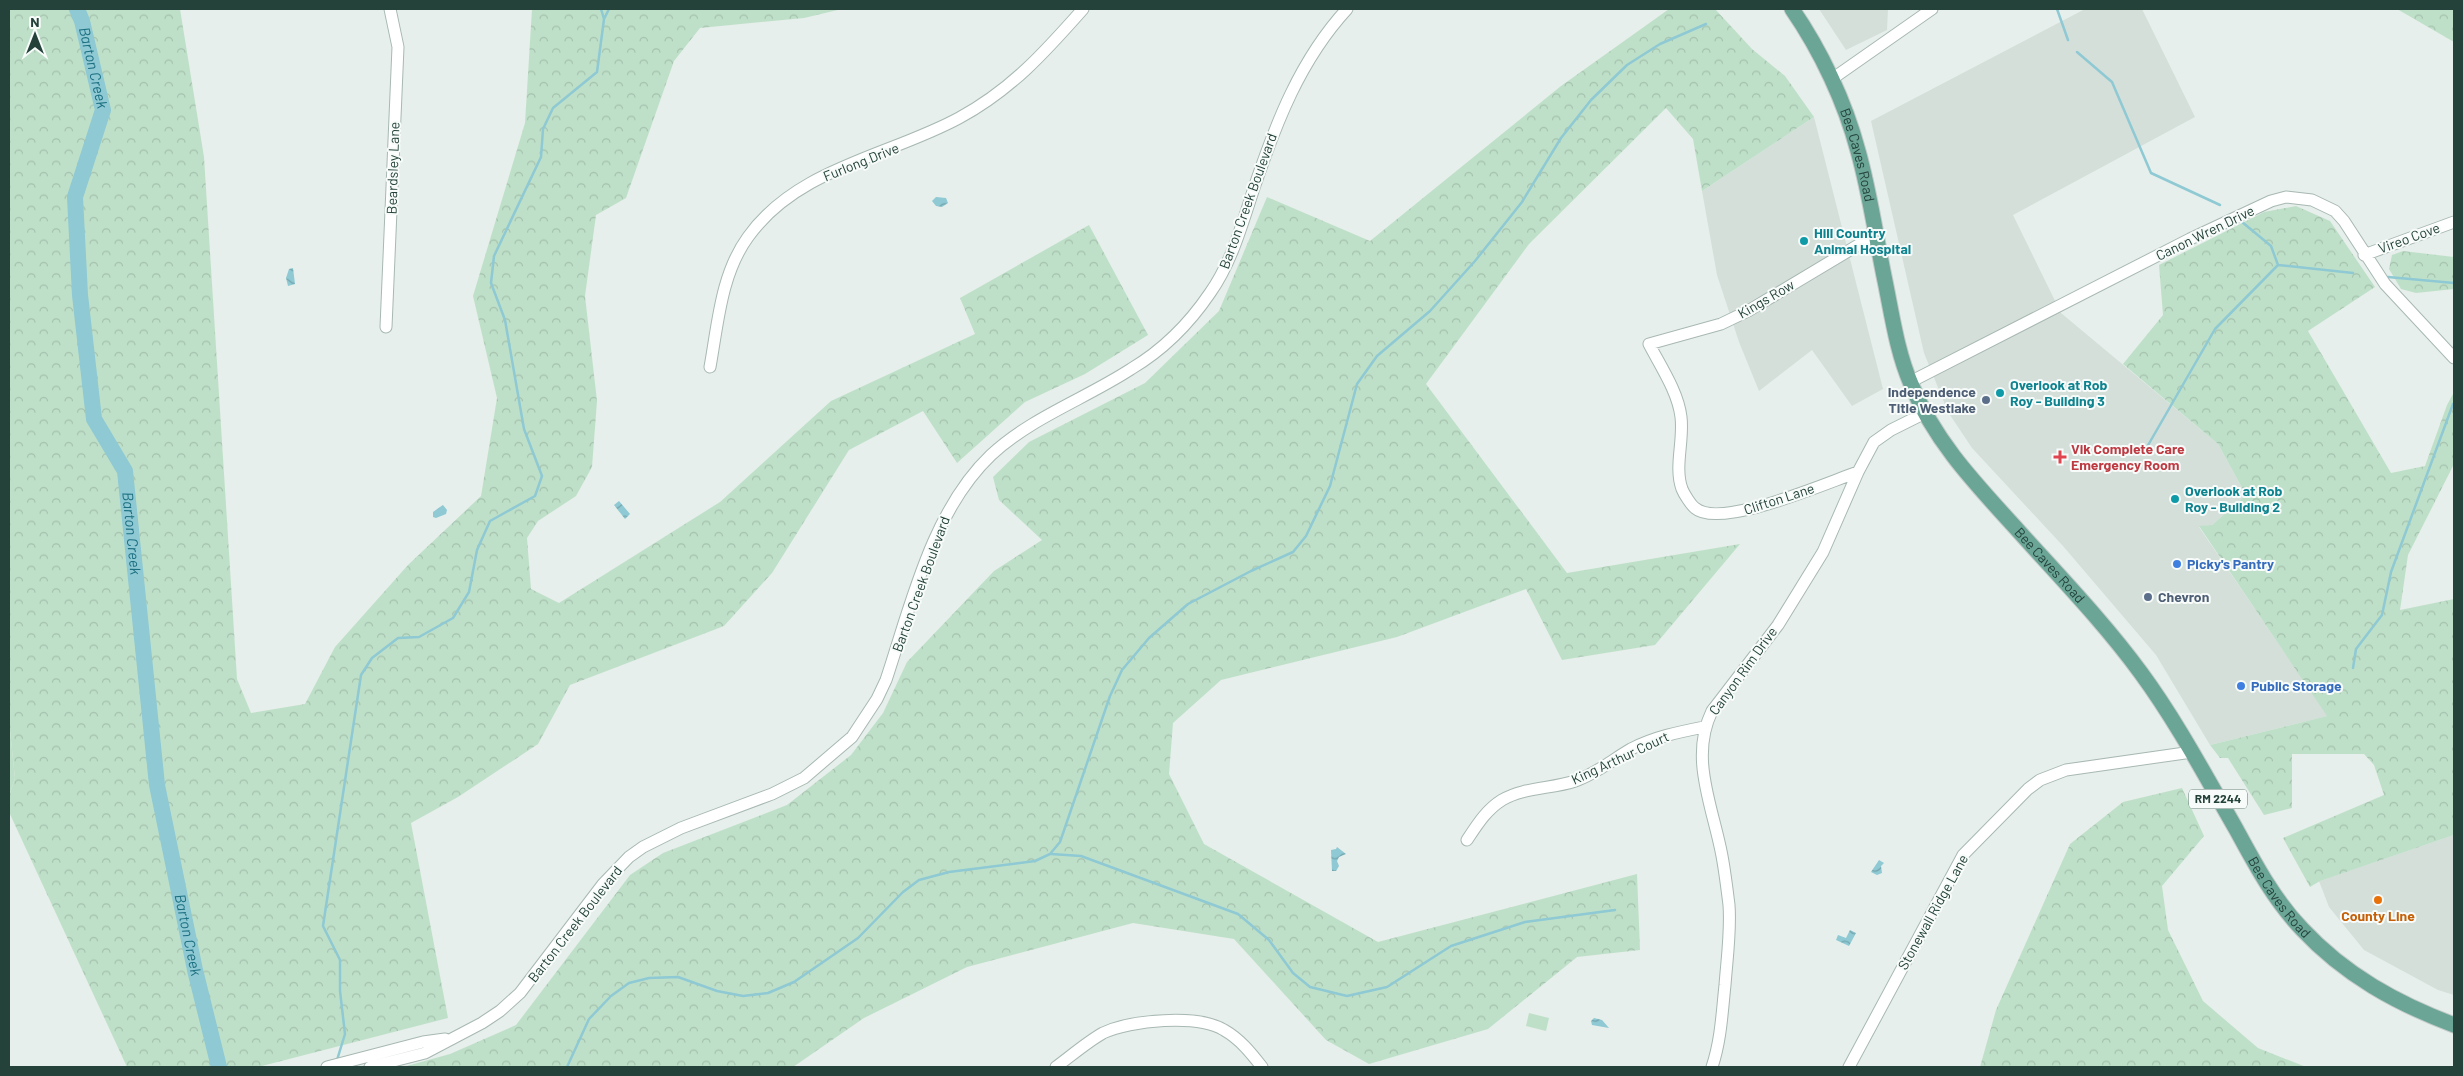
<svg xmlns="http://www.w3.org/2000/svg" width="2463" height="1076" font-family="Barlow,sans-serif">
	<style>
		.built { fill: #d4dfda }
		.grass { fill: #bfe0c8 }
		.forest { fill: url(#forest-crowns) }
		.water { fill: url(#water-waves) }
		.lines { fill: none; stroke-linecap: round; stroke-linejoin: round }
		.stream { stroke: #8ec9d4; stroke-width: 2.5 }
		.river { stroke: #8ec9d4; stroke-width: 16 }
		.minor-casing { stroke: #a8b8b2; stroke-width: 13 }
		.major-casing { stroke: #c2cac8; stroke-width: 17 }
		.minor { stroke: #fff; stroke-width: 11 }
		.major { stroke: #6aa596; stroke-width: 15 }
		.culture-dot { fill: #0f9aa8; stroke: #f7fbf9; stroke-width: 2 }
		.service-dot { fill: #5c6f8a; stroke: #f7fbf9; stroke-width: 2 }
		.health-dot { fill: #e0444e; stroke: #f7fbf9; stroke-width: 2 }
		.shop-dot { fill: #3f7fe0; stroke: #f7fbf9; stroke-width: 2 }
		.food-dot { fill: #e8710a; stroke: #f7fbf9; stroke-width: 2 }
		.labels { text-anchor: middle; stroke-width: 4; stroke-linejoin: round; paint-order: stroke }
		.shield { fill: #f7fbf9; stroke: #637a73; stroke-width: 1 }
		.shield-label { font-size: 12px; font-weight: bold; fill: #24423a }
		.street-label { font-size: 14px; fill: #24423a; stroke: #f7fbf9 }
		.culture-label { font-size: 14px; font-weight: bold; fill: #0d838f; stroke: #f7fbf9; text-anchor: start }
		.service-label { font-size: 14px; font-weight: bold; fill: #4e5e75; stroke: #f7fbf9; text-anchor: end }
		.health-label { font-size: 14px; font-weight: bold; fill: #be3a42; stroke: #f7fbf9; text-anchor: start }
		.shop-label { font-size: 14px; font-weight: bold; fill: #366cbe; stroke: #f7fbf9; text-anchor: start }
		.food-label { font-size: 14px; font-weight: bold; fill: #c56008; stroke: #f7fbf9 }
		.water-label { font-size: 15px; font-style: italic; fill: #1c6f80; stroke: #f7fbf9 }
	</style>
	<defs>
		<pattern id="forest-crowns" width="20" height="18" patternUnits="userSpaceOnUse" patternTransform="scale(1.25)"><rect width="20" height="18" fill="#bfe0c8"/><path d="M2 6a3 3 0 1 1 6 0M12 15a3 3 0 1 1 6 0" fill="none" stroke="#a4c1ad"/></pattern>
		<pattern id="water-waves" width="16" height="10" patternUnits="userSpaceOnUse" patternTransform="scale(1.25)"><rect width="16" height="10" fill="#8ec9d4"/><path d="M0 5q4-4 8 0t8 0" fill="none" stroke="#74a5ad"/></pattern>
	</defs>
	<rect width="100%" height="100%" fill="#e6efeb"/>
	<path class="built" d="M1819 9H1888L1887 30 1846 50Z
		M2085 9H2142L2195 117 2013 215 2061 313 2218 444 2246 495 2212 525 2199 527 2328 716 2210 745 2156 655 2063 546 1972 448 1948 412 1924 353 1871 121Z
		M1814 117 1883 389 1852 406 1812 350 1759 391 1739 342 1717 275 1702 191Z
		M2454 835V995L2438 990 2364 950 2329 907 2319 881Z"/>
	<path class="grass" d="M9 721 15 778 9 796Z
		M1529 1013 1549 1018 1546 1031 1526 1026Z"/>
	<path class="forest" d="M9 9H180L204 157 237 679 251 713 305 704 335 647 408 565 481 496 497 398 473 296 525 123 532 9H842L804 18 700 28 674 61 626 198 596 215 585 296 597 401 592 467 576 496 538 521 527 538 531 589 559 603 720 502 831 401 975 334 960 298 1089 225 1148 335 1085 374 1025 402 957 463 923 411 849 450 772 573 724 626 570 685 538 744 458 797 411 823 448 1018 258 1067H127L9 812V796L15 778 9 721Z
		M1669 9H1715L1752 49 1785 76 1814 117 1702 191 1693 139 1666 108 1529 244 1426 384 1567 573 1740 544 1655 645 1562 660 1526 589 1397 637 1221 680 1173 723 1169 774 1204 844 1378 942 1637 874 1640 950 1577 957 1488 1029 1369 1064 1326 1040 1234 939 1133 923 967 967 864 1018 793 1067H403L450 1054 516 1025 630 875 663 853 787 805 851 755 883 713 907 662 994 571 1042 540 999 500 993 477 1029 442 1145 383 1219 311 1267 197 1370 241 1561 86Z
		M2397 9H2454V42Z
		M2296 206 2330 221 2375 287 2308 331 2391 473 2425 466 2447 405 2454 392V464L2408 555 2400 610 2454 599V835L2320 881 2310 887 2283 838 2384 795 2374 765 2364 754H2292V808L2264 815 2228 758H2220L2210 745 2327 716 2199 526 2212 525 2246 495 2218 444 2123 364 2163 315 2159 265 2264 212Z
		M2403 251 2454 257V289L2416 293 2401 289 2389 269 2392 255Z
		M2182 788 2204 836 2162 886 2168 930 2203 1001 2258 1048 2306 1067H1980L1996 1010 2070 844 2123 802Z"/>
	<path class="water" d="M936 197 946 198 948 203 942 207 936 206 932 201Z
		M293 268 295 284 288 286 286 278 289 269Z
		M619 501 630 514 625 519 614 505Z
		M443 505 447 510 446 514 436 518 433 517V512Z
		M1337 847 1346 854 1339 857 1337 861 1339 866 1336 871H1332L1331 850 1336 849Z
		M1879 860 1884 863 1881 866 1882 873 1877 875 1871 872Z
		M1850 930 1856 933 1849 946 1836 940 1838 935 1846 938Z
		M1594 1018 1602 1020 1609 1028 1592 1025 1591 1021Z"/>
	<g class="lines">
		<path class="stream" d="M2057 9 2068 40
			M604 19 609 9
			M2077 52 2112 82 2151 173 2220 205
			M2242 222 2271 246 2278 265 2353 273
			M2388 277 2454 283
			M2147 447 2215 329 2278 265
			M2353 668 2356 649 2382 615 2391 572 2453 404
			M1051 854 1081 856 1238 914 1269 940 1293 973 1310 987 1347 996 1387 987 1451 946 1525 922 1615 910
			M337 1060 345 1034 340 991V960L323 926 361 675 372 658 398 638 419 637 453 618 469 592 477 550 490 521 535 496 542 476 524 429 505 320 491 283 494 256 541 157 543 129 553 108 597 72 604 19 601 9
			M567 1067 589 1019 611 996 629 983 649 978 678 977 717 991 743 996 768 993 794 982 858 938 903 892 919 880 949 872 1035 861 1050 854 1060 842 1110 696 1122 670 1149 638 1188 604 1251 571 1293 552 1306 536 1330 486 1357 384 1377 356 1430 311 1475 261 1522 202 1561 138 1591 100 1627 65 1660 44 1706 24"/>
		<path class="river" id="s1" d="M77 9 82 21 103 110 75 197 80 295 94 419 125 471 157 785 195 970 219 1067"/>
		<g class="minor-casing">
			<path id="minor" d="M1832 79 1932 9
				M2364 255 2454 222
				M386 327 398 47 390 9
				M710 367C718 323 721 274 748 237 797 168 889 156 959 118 1011 90 1045 52 1083 9
				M1910 382 2190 239 2271 201 2286 197 2312 200 2335 211 2344 221 2385 284 2454 358
				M1858 472C1828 482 1720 530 1695 508 1691 505 1684 494 1682 489 1674 467 1684 441 1681 417 1678 392 1661 367 1649 344L1721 324 1748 311 1875 235
				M1467 840C1477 825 1486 810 1502 800 1524 787 1552 789 1575 781 1596 774 1612 760 1631 749 1654 737 1679 732 1704 727
				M327 1067 423 1042 445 1039
				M370 1067 425 1053 482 1023 500 1011 520 993 603 884 629 857 643 847 681 828 772 794 804 778 852 737 877 699 886 680C911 605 932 511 991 455 1032 417 1085 399 1131 369 1163 350 1189 324 1210 293 1232 262 1242 224 1254 188 1276 123 1300 60 1347 9
				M1056 1067C1071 1056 1087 1042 1103 1033 1130 1020 1198 1014 1224 1030 1240 1039 1251 1053 1262 1067
				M1712 1067C1721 1040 1722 1013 1725 985 1727 958 1731 931 1729 905 1727 889 1725 872 1722 856 1713 807 1689 758 1712 711L1778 625 1823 552 1858 472 1874 442 1891 430 1925 413
				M1849 1067 1963 855 2028 789 2040 780 2066 770 2192 752"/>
		</g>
		<g class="major-casing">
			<g id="major">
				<path id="s2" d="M1792 9C1821 51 1845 102 1858 151 1870 193 1876 238 1885 281 1892 315 1897 352 1911 384 1935 441 1973 481 2014 526 2057 574 2103 621 2141 673 2177 722 2206 777 2236 829 2255 864 2274 900 2302 929 2345 975 2396 1003 2454 1025"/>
			</g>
		</g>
		<use href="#minor" class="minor"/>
		<use href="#major" class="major"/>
	</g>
	<g class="culture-dot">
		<circle cx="1804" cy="241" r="5"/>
		<circle cx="2000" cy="393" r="5"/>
		<circle cx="2175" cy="499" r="5"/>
	</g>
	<g class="service-dot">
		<circle cx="1986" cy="400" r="5"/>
		<circle cx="2148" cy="597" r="5"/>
	</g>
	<path class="health-dot" d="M2057.5 449.5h5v5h5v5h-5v5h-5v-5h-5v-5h5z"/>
	<g class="shop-dot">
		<circle cx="2177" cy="564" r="5"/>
		<circle cx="2241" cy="686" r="5"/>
	</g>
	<circle class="food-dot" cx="2378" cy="900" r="5"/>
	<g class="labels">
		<rect class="shield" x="2189" y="789.5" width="58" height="19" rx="4"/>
		<g class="shield-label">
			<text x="2218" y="803">RM 2244</text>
		</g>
		<g class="street-label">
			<text dy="5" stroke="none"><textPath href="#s2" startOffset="161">Bee Caves Road</textPath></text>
			<text transform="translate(861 162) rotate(-22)" y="5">Furlong Drive</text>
			<text transform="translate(393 168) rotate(-88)" y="5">Beardsley Lane</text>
			<text transform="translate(1248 201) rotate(-70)" y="5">Barton Creek Boulevard</text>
			<text transform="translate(2205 233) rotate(-26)" y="5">Canon Wren Drive</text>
			<text transform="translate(2409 238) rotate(-20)" y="5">Vireo Cove</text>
			<text transform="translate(1766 299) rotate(-30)" y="5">Kings Row</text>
			<text transform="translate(1779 499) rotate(-18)" y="5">Clifton Lane</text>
			<text dy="5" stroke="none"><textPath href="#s2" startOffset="626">Bee Caves Road</textPath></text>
			<text transform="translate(921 584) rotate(-70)" y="5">Barton Creek Boulevard</text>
			<text transform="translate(1743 671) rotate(-54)" y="5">Canyon Rim Drive</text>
			<text transform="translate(1620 758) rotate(-25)" y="5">King Arthur Court</text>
			<text dy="5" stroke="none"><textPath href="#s2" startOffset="1031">Bee Caves Road</textPath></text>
			<text transform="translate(1933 912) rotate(-61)" y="5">Stonewall Ridge Lane</text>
			<text transform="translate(575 924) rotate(-52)" y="5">Barton Creek Boulevard</text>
		</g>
		<g class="culture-label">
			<text x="1814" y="238">Hill Country<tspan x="1814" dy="16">Animal Hospital</tspan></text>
			<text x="2010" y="390">Overlook at Rob<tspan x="2010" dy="16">Roy - Building 3</tspan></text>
			<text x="2185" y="496">Overlook at Rob<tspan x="2185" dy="16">Roy - Building 2</tspan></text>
		</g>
		<g class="service-label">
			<text x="1976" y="397">Independence<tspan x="1976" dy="16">Title Westlake</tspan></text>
			<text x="2158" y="602" text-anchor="start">Chevron</text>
		</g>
		<g class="health-label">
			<text x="2071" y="454">Vik Complete Care<tspan x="2071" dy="16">Emergency Room</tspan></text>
		</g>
		<g class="shop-label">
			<text x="2187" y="569">Picky's Pantry</text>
			<text x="2251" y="691">Public Storage</text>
		</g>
		<g class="food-label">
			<text x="2378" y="921">County Line</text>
		</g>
		<g class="water-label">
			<text dy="5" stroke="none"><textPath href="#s1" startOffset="61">Barton Creek</textPath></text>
			<text dy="5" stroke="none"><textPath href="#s1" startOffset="542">Barton Creek</textPath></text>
			<text dy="5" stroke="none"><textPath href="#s1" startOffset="948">Barton Creek</textPath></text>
		</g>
	</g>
	<rect width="2463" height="1076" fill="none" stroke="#24423a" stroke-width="20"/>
	<g transform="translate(35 35)" stroke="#f7fbf9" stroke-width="4" paint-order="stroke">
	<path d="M0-4L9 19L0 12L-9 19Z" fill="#24423a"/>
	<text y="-8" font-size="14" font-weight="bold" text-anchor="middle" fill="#24423a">N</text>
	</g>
</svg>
